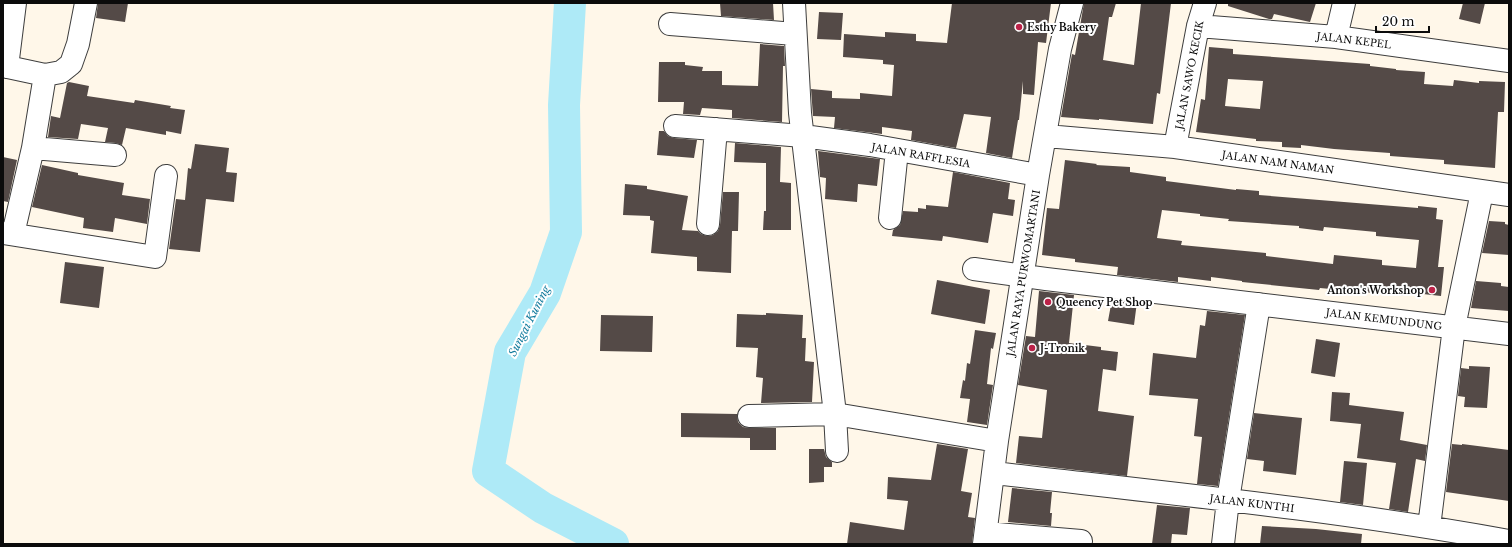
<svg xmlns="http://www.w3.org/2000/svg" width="1512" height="547" font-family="'Libre Baskerville',serif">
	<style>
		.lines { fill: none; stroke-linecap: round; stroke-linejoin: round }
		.river { stroke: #aeeaf7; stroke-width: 32 }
		.building { fill: #544a47; fill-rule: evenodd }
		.minor-casing { stroke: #3e3e3e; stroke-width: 24 }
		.minor { stroke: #fff; stroke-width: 22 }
		.poi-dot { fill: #bc2248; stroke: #fff; stroke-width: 1.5 }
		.labels { text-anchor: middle; stroke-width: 4; stroke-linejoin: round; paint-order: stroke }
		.poi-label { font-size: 10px; font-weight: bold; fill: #0b0b0b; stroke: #fff; text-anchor: start }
		.street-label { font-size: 10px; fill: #0b0b0b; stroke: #fff }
		.water-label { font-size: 11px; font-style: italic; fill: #147c9e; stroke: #fff }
	</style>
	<rect width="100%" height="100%" fill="#fff7e9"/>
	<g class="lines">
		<path class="river" d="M570 3 564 105 566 232 545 293 510 352 488 471 543 508 613 544"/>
	</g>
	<path class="building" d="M98 3H128L125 22 96 18Z
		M720 3H773L774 20 721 16Z
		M952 3H1051L1046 43 1038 42 1034 95 1023 94V81L1019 120H1018L1012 158 986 153 991 117 964 114 956 148 911 140 912 131 882 127V134L834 128 835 117 813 116 811 89 832 91V98L860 99V93L892 96 894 65 883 64V60L843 57 844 34 885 37V32L916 34V41L947 43Z
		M1084 3H1116L1112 17H1109L1103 60 1134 65 1141 3H1171L1160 94 1157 93 1153 124 1099 119V120L1061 117 1072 54 1075 55Z
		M1228 3H1316L1310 22 1274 14 1272 19H1269L1228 6Z
		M1463 3H1485L1480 24 1459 19Z
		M819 12 843 13 841 40 817 39Z
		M760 44 784 46 785 66H783L782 122 732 118V110L702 108 700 115 683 114 684 102H658L659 62H685V65L703 67 702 71H722V85L758 86Z
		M1209 47 1233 49V54L1370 64V66L1396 69V70L1425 72 1424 84 1453 86 1454 80 1479 83V81L1505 82 1504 112H1498L1495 168 1444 164V160L1390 156V153L1334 149 1301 145V148L1282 147V142L1256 141V139L1196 132 1201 99 1205 100ZM1228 79 1263 81 1260 109 1225 106Z
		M69 82 89 86 87 96 134 103 135 100 171 106 170 108 185 110 181 134 166 131V135L126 128 122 145 116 143 105 142 108 128 81 124 78 139 48 137 51 116 60 118 67 83Z
		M659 131H664L668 136 674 138 697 140 694 158 657 155Z
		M735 143 781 147 780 182 791 183V230H763L764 211H766V163L734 162Z
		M195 144 229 148 226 172 237 173 234 202 206 199 200 252 169 249 176 199 185 200 188 168 191 169Z
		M818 151 880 159 877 186 858 184 857 202 825 199 826 178 820 177Z
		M3 157 17 160 8 202 3 201Z
		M1065 160 1097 164 1096 165 1130 167V172L1166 177V181L1236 190V189L1259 191V195L1418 208V206L1437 208 1436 219 1443 220 1438 267H1444L1441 296 1405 292V296L1320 288 1319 290 1242 282V281L1211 277V281L1178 277V282L1117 275 1118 267 1075 262V259L1042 255 1047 208 1059 209ZM1162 210 1200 214V216L1229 219 1228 221 1299 226V228L1323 231 1324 227 1376 232V236L1419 240 1416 268 1382 265V260L1334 255 1333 264 1266 256V253L1181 245 1182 241 1157 238Z
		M42 165 78 173V175L124 183 122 195 150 199 147 224 115 218 113 232 83 228 84 218 32 207Z
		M953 172 1010 183 1008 199 1015 200 1013 216 993 213 988 243 943 236 942 241 892 236 893 230 900 225 903 211 918 212V208L926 209V205L948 207Z
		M625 184 647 186V189L688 196 682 230 698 231 701 234 707 236 713 235 718 231 720 225 723 192H739L738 231H732L731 273 697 271V257L651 253 654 221 650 220V216L623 215Z
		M1489 221 1505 222V224L1509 225V255L1482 253Z
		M65 262 104 267 99 308 60 303Z
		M937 280 990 290 985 324 931 314Z
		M1476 281 1501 283V286L1509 287V311L1471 308Z
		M1039 291 1074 295 1069 343 1101 347V350L1118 352 1116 371 1103 369 1098 411 1134 416 1127 476 1016 463 1019 436 1042 438 1047 390 1018 385 1026 336 1035 337Z
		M1112 299 1137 302 1134 325 1108 321Z
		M1207 311 1245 315 1218 486 1197 484 1202 437 1194 436 1198 399 1149 395 1153 353 1196 358 1200 325 1205 326Z
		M766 313 803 315 802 338H806L805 361 814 362 812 402 761 403 763 378 756 377 758 348 736 347 737 314 766 315Z
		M601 315 653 316 652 352 600 351Z
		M975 330 996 333 993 349 991 348 987 384 993 385 987 425 967 422 970 399 960 398 963 380 965 381 967 363 970 364Z
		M1316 339 1340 343 1335 377 1311 373Z
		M1469 366 1490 367 1487 408 1464 407 1465 397 1458 396 1461 368 1469 369Z
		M1332 392 1350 393 1349 405 1404 412 1400 440 1427 445 1425 461 1416 459 1408 512 1389 509 1396 463 1357 458 1361 424 1330 421Z
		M681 413 737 414 738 422 743 427 749 428H776V450H750V438L681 437Z
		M1254 413 1302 418 1296 475 1263 471 1264 461 1247 459Z
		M937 444 968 449 961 491 972 493 968 517 975 518 972 544H847L850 522 904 530 908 501 887 499 888 477 931 480Z
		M1452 444 1462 445V444L1509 450V501L1446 492Z
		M809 449H824L826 457 832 462V467H824V482L809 483Z
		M1344 461 1367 463 1363 505 1340 502Z
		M1012 488 1052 492 1050 513H1052L1051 526 1008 522Z
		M1157 505 1190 508 1187 535 1172 534 1171 544H1152Z
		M1262 526 1316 529 1362 534 1361 544H1260Z"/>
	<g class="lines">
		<g class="minor-casing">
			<path id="minor" d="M794 3 800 113 835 414 837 451
				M670 24 795 34
				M1198 26 1336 37 1509 61
				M1336 37 1344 3
				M3 66 45 75 61 72 71 64 78 44 86 3
				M7 67 15 3
				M675 126 803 136 870 145 1038 175
				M1046 136 1175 147 1509 195
				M1175 147 1198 26 1205 3
				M33 148 115 155
				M890 218 897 150
				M708 224 716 129
				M3 233 155 257 166 176
				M13 234 33 148 45 75
				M974 269 1046 279 1509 334
				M749 416 835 414 997 441
				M994 473C1166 493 1339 510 1509 541
				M1429 527 1454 327 1482 192
				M986 533 1081 541
				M984 544 997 441 1038 175 1060 49 1072 3
				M1223 544 1228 500 1259 304"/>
		</g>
		<use href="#minor" class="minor"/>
	</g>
	<g class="poi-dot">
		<circle cx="1019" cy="27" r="4"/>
		<circle cx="1432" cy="290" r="4"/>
		<circle cx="1048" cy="302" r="4"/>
		<circle cx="1032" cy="348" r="4"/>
	</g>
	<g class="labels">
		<g class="poi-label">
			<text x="1027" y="31">Esthy Bakery</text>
			<text x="1424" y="294" text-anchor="end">Anton's Workshop</text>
			<text x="1056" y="306">Queency Pet Shop</text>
			<text x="1040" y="352">J-Tronik</text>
		</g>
		<g class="street-label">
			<text transform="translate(1354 40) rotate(7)" y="4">JALAN KEPEL</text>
			<text transform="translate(1189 75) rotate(-79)" y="4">JALAN SAWO KECIK</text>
			<text transform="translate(921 155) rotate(10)" y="4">JALAN RAFFLESIA</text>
			<text transform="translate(1278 162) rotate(8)" y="4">JALAN NAM NAMAN</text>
			<text transform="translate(1023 273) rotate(-81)" y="4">JALAN RAYA PURWOMARTANI</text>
			<text transform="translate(1384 319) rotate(7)" y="4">JALAN KEMUNDUNG</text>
			<text transform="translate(1252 503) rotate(7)" y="4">JALAN KUNTHI</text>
		</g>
		<g class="water-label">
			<text transform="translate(529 321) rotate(-63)" y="4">Sungai Kuning</text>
		</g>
	</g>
	<rect width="1512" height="547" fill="none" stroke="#0b0b0b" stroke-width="8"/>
	<path d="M1376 26v6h53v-6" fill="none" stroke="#0b0b0b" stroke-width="2"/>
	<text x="1382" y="26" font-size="12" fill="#0b0b0b" stroke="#ffffff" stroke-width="3" paint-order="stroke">20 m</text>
</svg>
